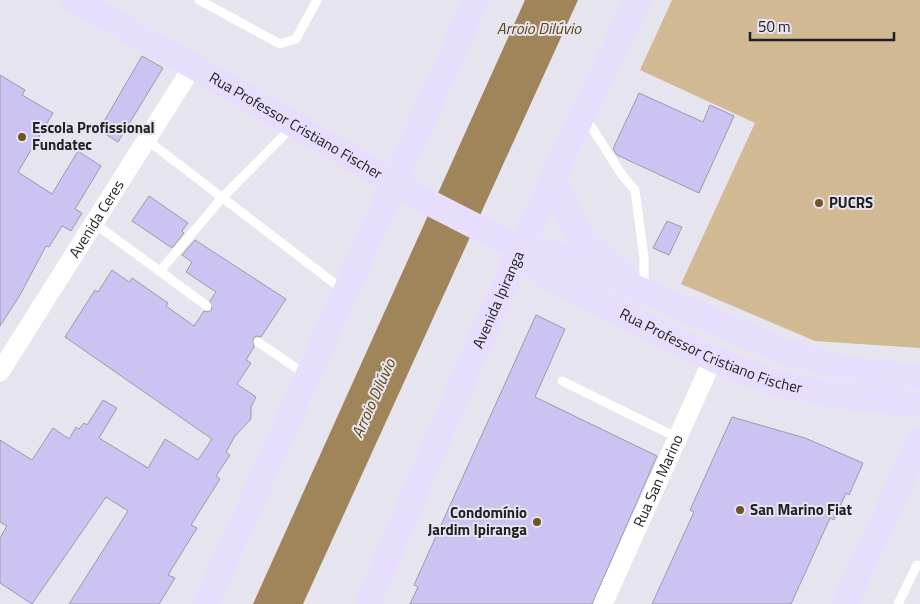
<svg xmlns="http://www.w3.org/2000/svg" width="920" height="604" font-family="'Titillium Web',sans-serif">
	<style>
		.park { fill: #d1b994 }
		.water { fill: #a0855b }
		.building { fill: #cdc3f2; stroke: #9c9aa3 }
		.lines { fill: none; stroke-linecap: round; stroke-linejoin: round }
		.service { stroke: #fff; stroke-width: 9 }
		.minor { stroke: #fff; stroke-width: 19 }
		.secondary { stroke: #e7defe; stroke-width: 26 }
		.poi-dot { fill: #705427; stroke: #e6e4ef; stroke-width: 2 }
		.labels { text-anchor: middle; stroke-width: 4; stroke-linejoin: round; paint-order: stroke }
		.street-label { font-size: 15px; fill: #212124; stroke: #e6e4ef }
		.poi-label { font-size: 15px; font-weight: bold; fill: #212124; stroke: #e6e4ef; text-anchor: start }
		.water-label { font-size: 16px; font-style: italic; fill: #60440e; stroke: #e6e4ef }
	</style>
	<rect width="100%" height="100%" fill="#e6e4ef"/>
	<path class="park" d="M672 0H920V348L815 341 681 284 755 123 640 70Z"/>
	<path class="water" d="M525 0H578L303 604H253Z"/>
	<path class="building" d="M142 56 163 68 118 142 99 130Z
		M0 75 25 90 22 95 53 113 18 172 52 194 78 151 101 166 75 209 82 213 71 231 62 226 49 247 46 246 20 295 0 326Z
		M639 93 703 122 710 105 734 116 699 193 617 155 613 149Z
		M149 196 188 223 182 231 184 233 172 248 132 221Z
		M667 221 682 227 669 255 653 248Z
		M195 240 286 299 261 337 256 336 253 339 254 347 246 360 251 363 237 384 256 397 251 407V419L235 436 226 452 230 455 216 476 220 479 191 525 197 528 168 575 175 578 159 604H69L128 511 106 497 32 604 0 583V538L7 526 0 522V440L32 460 53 428 69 439 76 427 79 429 84 423 87 425 103 400 117 408 99 438 148 468 165 439 198 460 212 439 65 337 95 290 98 292 112 270 129 282 132 278 168 303 166 306 194 326 204 311 209 312 212 309 210 301 216 292 186 272 192 262 182 255Z
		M536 315 565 329 535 397 657 456 592 604H410L418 587 414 585Z
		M732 417 805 438 863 463 849 495 846 493 834 520 830 518 791 604H652L694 512 690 510Z"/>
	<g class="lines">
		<path class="service" d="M199 0 280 44 296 39 317 0
			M585 117 622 175 635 190 644 258V288
			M147 140 343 290
			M94 223 207 306
			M160 271 221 199 293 126
			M258 342 305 374
			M562 381 678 438
			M898 604 917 565"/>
		<g class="minor">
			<path id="s1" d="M0 372 193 66"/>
			<path id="s2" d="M603 604 713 359"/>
		</g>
		<g class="secondary">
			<path id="s3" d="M74 0 193 66 422 199 520 249 554 253 788 353 841 367 893 375 920 376"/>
			<path d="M553 177 576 230 591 248 623 274"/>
			<path id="s4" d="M520 249 546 275 713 359 773 382 834 395 920 405"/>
			<path d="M206 604 476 0"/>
			<path id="s5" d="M368 604C453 401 540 198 638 0"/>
			<path d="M845 604 920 439"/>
		</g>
	</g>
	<g class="poi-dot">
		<circle cx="22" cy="137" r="5"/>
		<circle cx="819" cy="203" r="5"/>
		<circle cx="740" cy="510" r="5"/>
		<circle cx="537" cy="522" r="5"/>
	</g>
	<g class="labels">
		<g class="street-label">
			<text dy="5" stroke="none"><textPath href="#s3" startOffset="255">Rua Professor Cristiano Fischer</textPath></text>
			<text dy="5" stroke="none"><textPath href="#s1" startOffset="181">Avenida Ceres</textPath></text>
			<text dy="5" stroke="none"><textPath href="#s5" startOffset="331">Avenida Ipiranga</textPath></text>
			<text dy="5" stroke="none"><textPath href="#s4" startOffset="219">Rua Professor Cristiano Fischer</textPath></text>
			<text dy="5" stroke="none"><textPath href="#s2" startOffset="135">Rua San Marino</textPath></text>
		</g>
		<g class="poi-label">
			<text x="32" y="133">Escola Profissional<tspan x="32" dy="17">Fundatec</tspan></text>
			<text x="829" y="208">PUCRS</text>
			<text x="750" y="515">San Marino Fiat</text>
			<text x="527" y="518" text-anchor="end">Condomínio<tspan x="527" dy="17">Jardim Ipiranga</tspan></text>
		</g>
		<g class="water-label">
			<text x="539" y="34">Arroio Dilúvio</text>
			<text transform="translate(373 398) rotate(-66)" y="6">Arroio Dilúvio</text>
		</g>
	</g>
	<path d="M750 32v8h144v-8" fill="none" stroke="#212124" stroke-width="2.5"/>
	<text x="758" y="32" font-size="15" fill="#212124" stroke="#e6e4ef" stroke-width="4" paint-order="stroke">50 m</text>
</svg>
